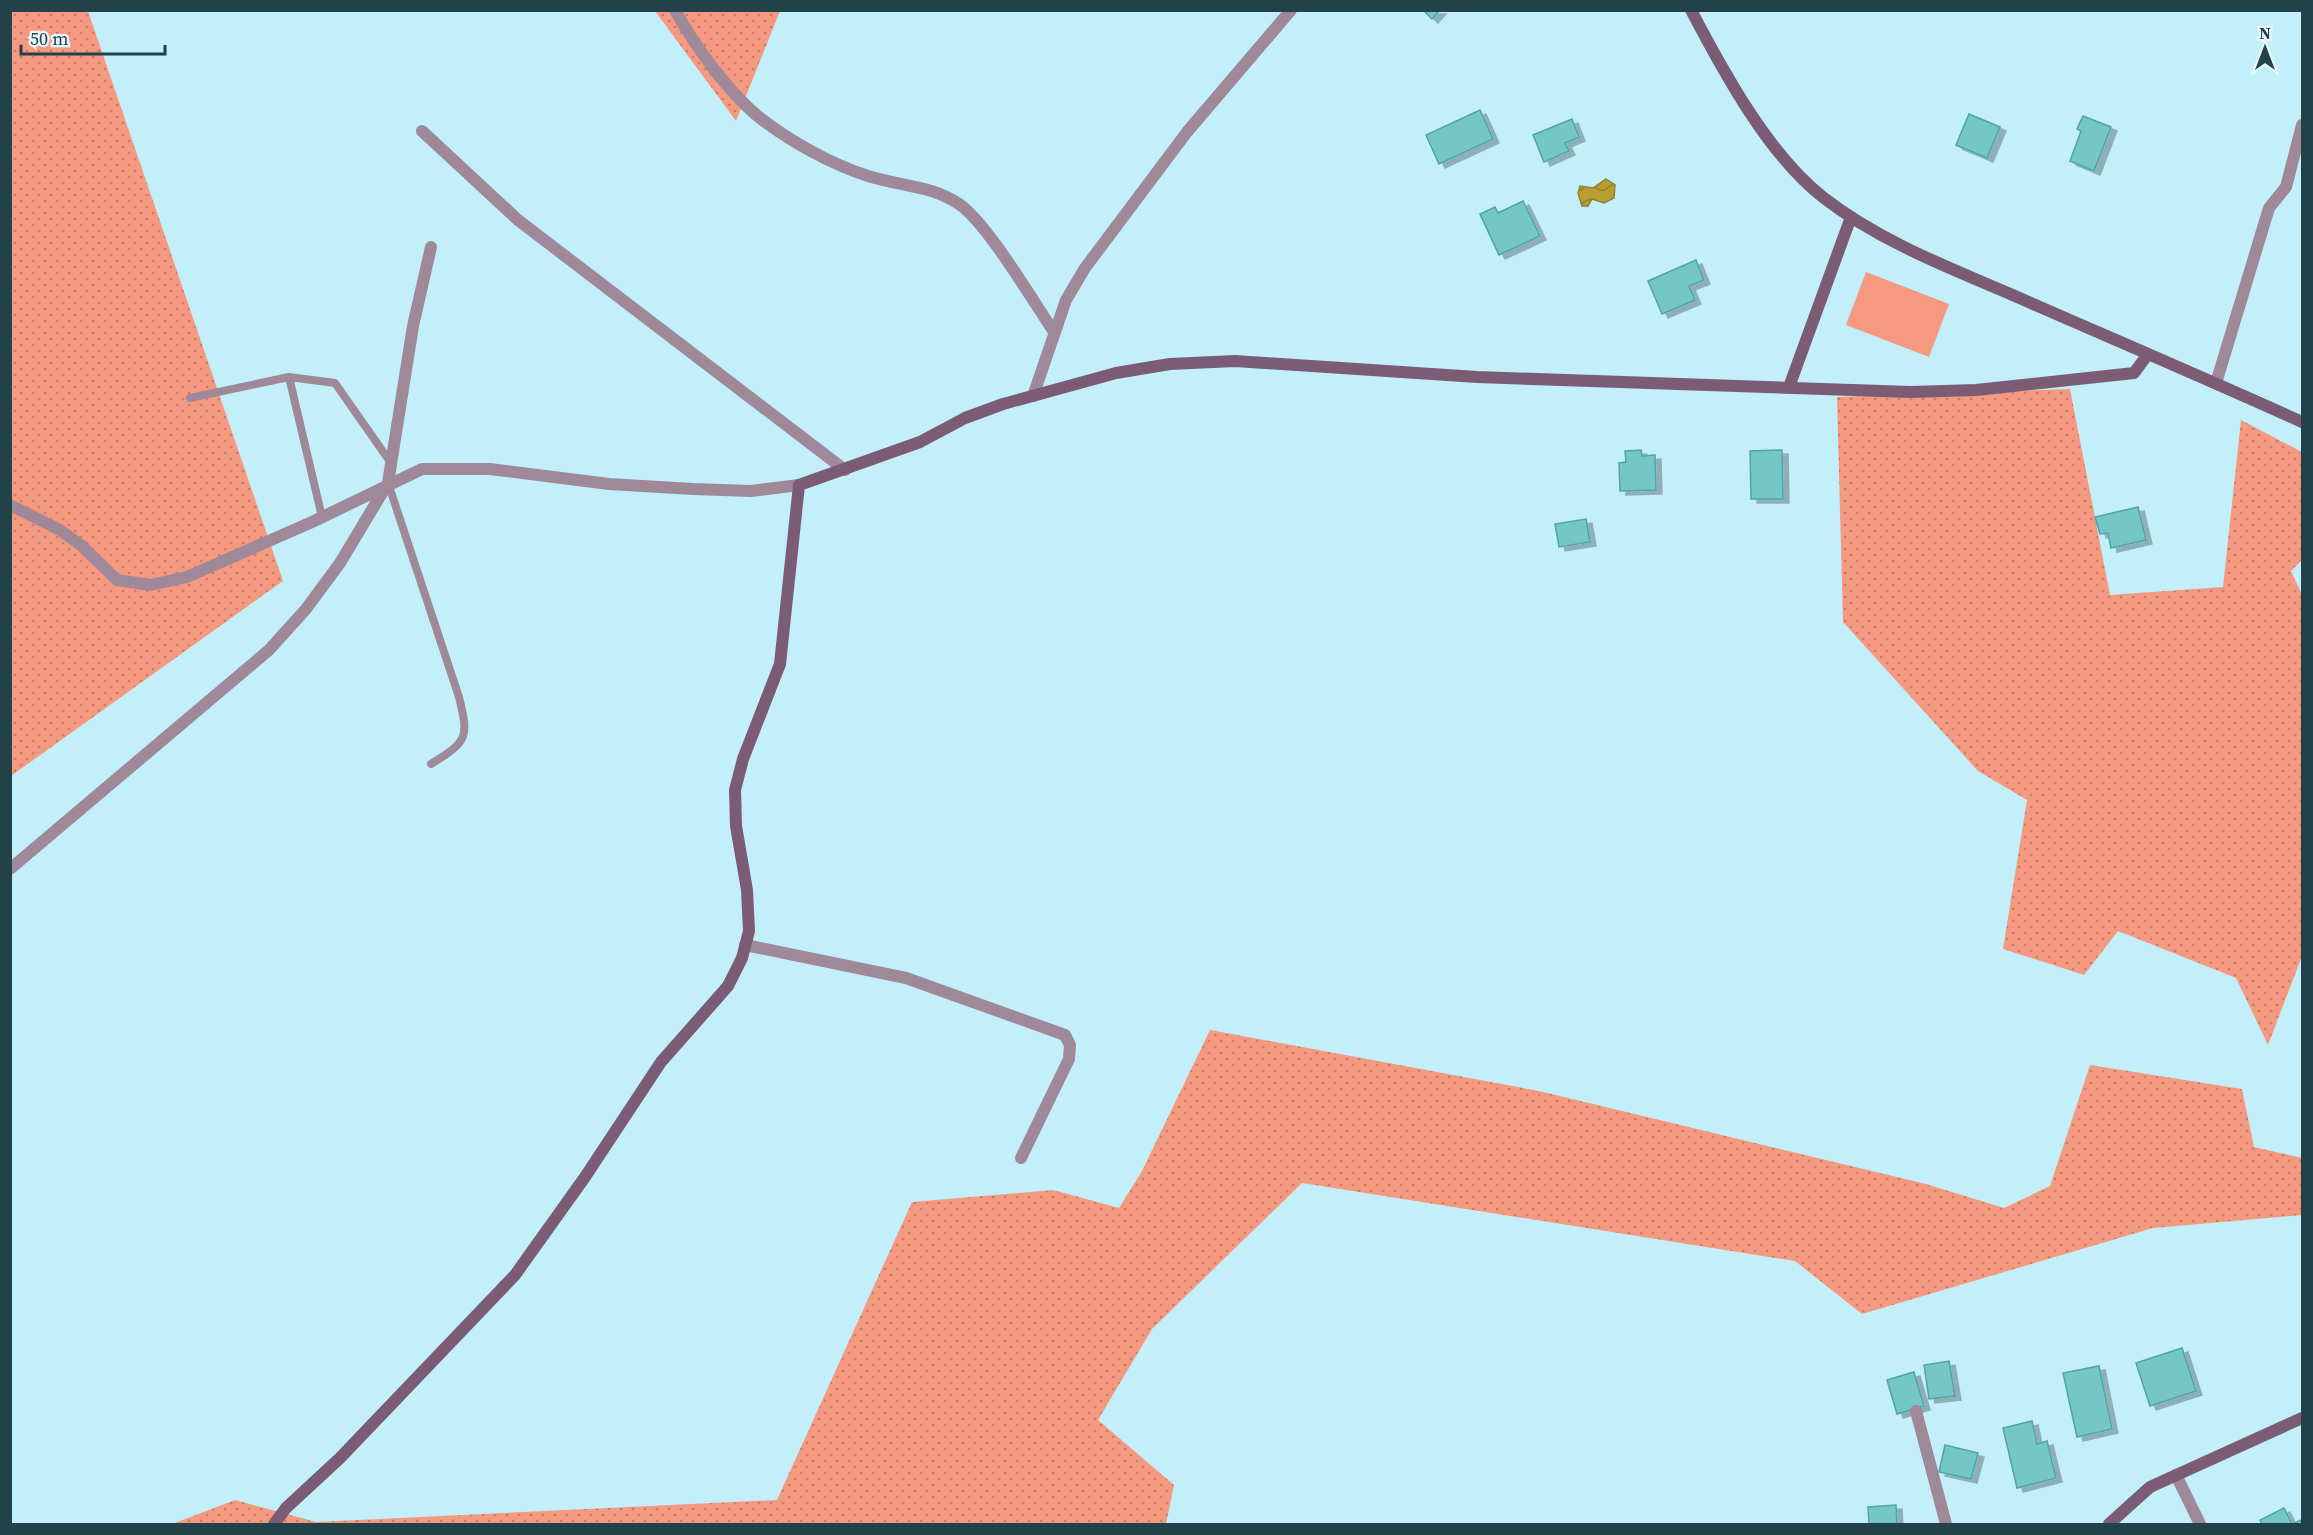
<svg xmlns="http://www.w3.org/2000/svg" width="2313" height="1535" font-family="'Source Serif 4',serif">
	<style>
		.grass { fill: url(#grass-dots) }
		.garden { fill: #f69981 }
		.water { fill: url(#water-waves); stroke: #8b8237; stroke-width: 1.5 }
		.building { fill: #74c6c6; stroke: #52a4a4; stroke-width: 1.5; filter: url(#shadow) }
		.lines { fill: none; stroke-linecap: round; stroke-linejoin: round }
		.lane { stroke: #9f8999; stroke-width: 8 }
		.street { stroke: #9f8999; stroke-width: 12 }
		.secondary { stroke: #7c5c75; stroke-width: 12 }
	</style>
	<defs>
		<pattern id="grass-dots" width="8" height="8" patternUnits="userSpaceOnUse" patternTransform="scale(1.5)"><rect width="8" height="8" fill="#f69981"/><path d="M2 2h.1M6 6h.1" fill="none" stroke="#c77e6c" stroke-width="1.8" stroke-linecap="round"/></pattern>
		<pattern id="water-waves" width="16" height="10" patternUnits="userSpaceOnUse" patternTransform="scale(1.5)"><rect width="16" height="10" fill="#b89e2f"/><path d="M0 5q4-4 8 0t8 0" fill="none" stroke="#95822a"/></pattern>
		<filter id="shadow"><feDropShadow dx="6" dy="4" stdDeviation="0" flood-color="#0004"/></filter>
	</defs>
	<rect width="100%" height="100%" fill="#c3effb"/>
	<path class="grass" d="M11 11H88L283 581 11 776Z
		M655 11H780L736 121Z
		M2070 389 2110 595 2223 587 2241 420 2302 452V560L2291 571 2302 595V956L2268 1045 2236 978 2118 931 2084 975 2003 949 2027 800 1978 771 1843 622 1837 397Z
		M1210 1030 1539 1091 1926 1184 2004 1208 2050 1186 2090 1065 2242 1089 2254 1147 2302 1158V1215L2153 1228 1862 1314 1795 1261 1302 1183 1152 1329 1098 1420 1174 1485 1166 1524H172L235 1500 316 1522 777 1500 912 1202 1053 1190 1119 1208 1142 1171Z"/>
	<path class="garden" d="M1866 272 1949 304 1929 357 1846 325Z"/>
	<path class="water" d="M1606 179 1615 185 1614 198 1604 203 1592 199 1588 206H1582L1578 193 1580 186 1593 188Z"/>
	<path class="building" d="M1423 10H1440L1432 19Z
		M1480 110 1493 139 1439 164 1426 135Z
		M1969 114 2000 127 1987 158 1956 145Z
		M2083 116 2111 127 2094 171 2070 161 2081 131 2077 129Z
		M1572 119 1579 137 1565 143 1569 151 1544 162 1533 135Z
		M1523 201 1540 236 1499 255 1480 214 1495 207 1498 213Z
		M1696 260 1704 280 1689 286 1695 300 1662 314 1648 281Z
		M1641 450 1642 456 1655 455 1656 490 1620 491 1619 463 1626 462 1625 451Z
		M1782 450 1783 499H1751L1750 451Z
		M2138 507 2146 540 2111 548 2108 533 2100 534 2095 517Z
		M1586 519 1590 542 1559 547 1555 524Z
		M2182 1348 2196 1391 2150 1406 2136 1363Z
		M1949 1361 1955 1396 1929 1399 1924 1365Z
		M2099 1366 2112 1429 2077 1437 2063 1373Z
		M1914 1372 1924 1406 1897 1414 1887 1380Z
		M2032 1421 2037 1444 2047 1441 2056 1478 2017 1488 2003 1428Z
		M1945 1445 1978 1453 1971 1479 1939 1472Z
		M1896 1505 1897 1524H1869L1868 1507Z
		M2284 1508 2292 1524 2301 1520 2302 1524H2262L2260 1520Z"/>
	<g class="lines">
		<path class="lane" d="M289 377 322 517
			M190 398 289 377 335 383 391 463
			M388 483 459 697C469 738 468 741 431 764"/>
		<path class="street" d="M675 10C694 45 729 93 760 118 791 142 831 164 868 176 899 186 931 185 959 204 987 223 1033 301 1054 332
			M422 131 518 220 845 470
			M2216 383 2269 208 2286 187 2302 125
			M1033 396 1066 300 1085 268 1187 132 1291 10
			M10 505 60 530 82 546 117 580 150 585 187 577 312 522 422 469H490L609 484 693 489 751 491 799 485
			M10 869 269 650 306 609 340 563 388 483 413 326 431 247
			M745 945 906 978 1065 1035 1070 1045 1069 1059 1021 1158
			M1916 1411 1946 1524
			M2176 1475 2200 1524"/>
		<path class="secondary" d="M1691 10C1723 71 1769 156 1824 198 1878 240 1945 266 2008 293 2106 336 2205 378 2302 422
			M1789 387 1851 217
			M274 1524 286 1508 340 1458 515 1275 585 1177 661 1062 728 986 742 958 749 931 747 890 736 826 735 790 743 759 780 664 799 485 920 442 965 418 1003 404 1116 373 1170 364 1235 361 1477 377 1911 392 1976 390 2134 373 2148 354
			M2109 1524 2150 1487 2302 1418"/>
	</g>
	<rect width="2313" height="1535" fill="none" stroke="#22424a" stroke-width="24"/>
	<g transform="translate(2265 48)" stroke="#e8f6fa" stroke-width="4.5" paint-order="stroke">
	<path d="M0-4.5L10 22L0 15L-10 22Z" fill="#22424a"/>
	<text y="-9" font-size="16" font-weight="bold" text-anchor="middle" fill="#22424a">N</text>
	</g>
	<path d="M21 45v9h144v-9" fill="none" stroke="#22424a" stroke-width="3"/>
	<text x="30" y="45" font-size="18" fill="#22424a" stroke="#e8f6fa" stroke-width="4.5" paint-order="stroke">50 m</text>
</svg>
